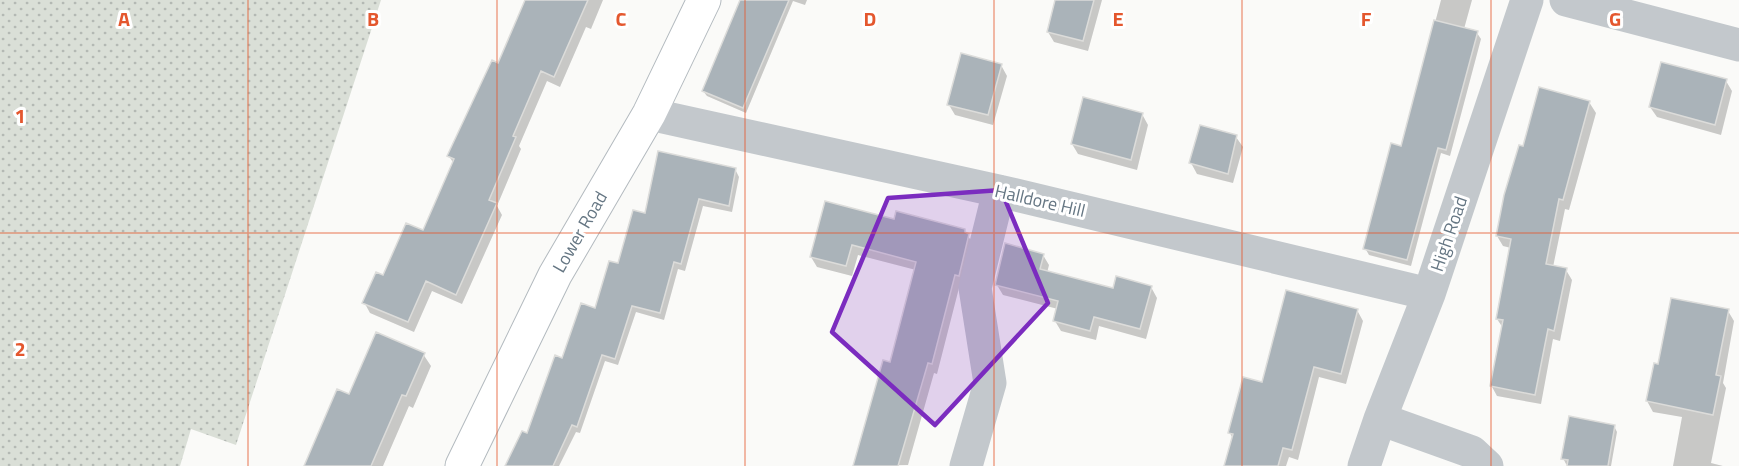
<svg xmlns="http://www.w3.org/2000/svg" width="1739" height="466" font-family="'Titillium Web',sans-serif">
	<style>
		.grass { fill: url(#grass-dots) }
		.shadow { fill: #0003 }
		.building { fill: #aab3b9; stroke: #dcdcda; stroke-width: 1.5 }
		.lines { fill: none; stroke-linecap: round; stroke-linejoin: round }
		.secondary-casing { stroke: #b3babf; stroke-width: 35 }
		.street { stroke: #c3c8cc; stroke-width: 33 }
		.secondary { stroke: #fff; stroke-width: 33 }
		.marked { fill: #7b2cbf; fill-opacity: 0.2; stroke: #7b2cbf; stroke-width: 4.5; stroke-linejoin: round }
		.grid { fill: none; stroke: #e4572e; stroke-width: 1.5; stroke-opacity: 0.55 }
		.labels { text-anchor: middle; stroke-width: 6; stroke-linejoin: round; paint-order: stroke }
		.street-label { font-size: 18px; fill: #657683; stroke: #fff }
		.grid-label { font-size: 20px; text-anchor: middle; font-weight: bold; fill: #e4572e; stroke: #fff; stroke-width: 6; stroke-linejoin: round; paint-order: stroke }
	</style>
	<defs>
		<pattern id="grass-dots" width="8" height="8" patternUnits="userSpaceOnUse" patternTransform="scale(1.5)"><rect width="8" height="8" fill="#dadfd7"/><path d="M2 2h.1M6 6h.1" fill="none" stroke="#b4b9b4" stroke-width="1.8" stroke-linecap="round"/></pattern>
	</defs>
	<rect width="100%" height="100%" fill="#fafaf8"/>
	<path class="grass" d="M0 0H381L236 445 191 429 180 466H0Z"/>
	<path class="shadow" d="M526 0H603L591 29 586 27 560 87 547 81 519 146 521 149 497 206 502 215 462 304 432 291 414 332 370 313 364 302 424 232 454 164 449 156 499 65Z
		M741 0H807L805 5 793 1 746 113 707 96 703 91Z
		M1057 0H1102L1088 51 1054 42 1048 32Z
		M1441 0H1472L1464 29 1477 33 1481 39 1450 156 1441 153 1411 266 1369 255 1365 248 1402 148Z
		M1001 65 1007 76 993 125 955 115 949 105Z
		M1726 81 1732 91 1721 135 1657 117 1650 107Z
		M1589 102 1596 113 1569 210 1565 209 1553 267 1566 270 1572 280 1560 341 1553 339 1541 404 1497 396 1491 385 1503 328 1497 319 1511 248 1503 246 1497 236 1524 148Z
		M1142 114 1148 125 1137 170 1078 154 1072 144Z
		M1236 137 1243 147 1233 183 1197 174 1191 163Z
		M735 169 739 177 732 212 703 206 685 271 678 269 664 320 636 312 618 365 605 361 580 433 576 432 559 466H507L528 435 563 360 596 310 646 215Z
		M895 221 964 230 974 245 960 284 937 374 934 373 908 465 853 466 891 364 916 270 858 255 852 276 817 267 811 257Z
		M1043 255 1049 265 1047 273 1114 290 1151 287 1157 298 1146 339 1099 326 1096 340 1061 331 1055 321 1058 309 1003 295 997 285Z
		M1357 310 1363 321 1346 384 1319 377 1298 460 1289 457 1286 466H1226L1233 439 1230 433 1263 383Z
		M1728 311 1734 321 1723 383 1726 388 1711 463 1723 466H1673L1682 417 1653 412 1647 401 1659 365Z
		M423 354 431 366 413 408 409 406 383 466H305L350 396Z
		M1614 426 1617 432 1611 466H1568L1566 464 1563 458Z"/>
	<path class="building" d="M525 0H588L554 77 541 71 513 136 516 137 489 200 497 203 456 295 426 281 408 322 362 303 376 272 383 275 406 223 423 230 454 159 447 156 492 60 498 63Z
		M740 0H789L743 108 702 91Z
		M1055 0H1094L1083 41 1047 32Z
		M1434 20 1478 31 1446 150 1438 148 1407 260 1363 249 1391 143 1401 146Z
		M961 53 1002 64 988 115 947 105Z
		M1661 62 1727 79 1715 125 1649 107Z
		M1539 87 1590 101 1563 200 1559 199 1546 264 1567 268 1554 331 1548 329 1535 395 1490 386 1503 320 1496 319 1511 239 1496 236 1504 195 1519 145 1523 146Z
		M1083 97 1143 113 1131 160 1071 144Z
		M1200 125 1237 135 1228 174 1189 163Z
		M658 151 736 168 729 206 699 199 681 264 674 262 660 313 632 306 615 359 602 355 577 427 572 425 553 466H505L522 431 527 433 555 355 562 358 581 303 595 308 609 261 618 263 633 210 645 213Z
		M825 201 894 219 896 211 965 229V232L969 234 959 276 955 275 932 364 928 363 898 466H853L883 360 890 362 916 262 852 245 846 266 810 257Z
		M1005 243 1044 254 1040 269 1113 288 1116 276 1152 286 1140 329 1094 317 1090 331 1053 321 1058 301 995 285Z
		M1286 290 1358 309 1341 374 1314 367 1292 450 1283 448 1278 466H1224L1233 434 1228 433 1243 377 1262 382Z
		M1671 298 1729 309 1716 375 1721 376 1713 415 1646 401 1654 363 1658 364Z
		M376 332 425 353 406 396 402 395 371 466H304L337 389 349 394Z
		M1569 416 1615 425 1608 466H1567L1568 460 1561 459Z"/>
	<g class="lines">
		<g class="secondary-casing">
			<path id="secondary" d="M462 466 555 275 649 114 704 0"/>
		</g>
		<path class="street" d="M1566 0 1739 45
			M649 114 999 191 1429 294
			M1380 419 1472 452 1487 466
			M966 466 990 383 975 288 999 191
			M1364 466 1380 419 1429 294 1527 0"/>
		<use href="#secondary" class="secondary"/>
	</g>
	<path class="marked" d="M1001 190 1048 303 935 425 832 332 888 198Z"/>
	<path class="grid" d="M248 0V466M497 0V466M745 0V466M994 0V466M1242 0V466M1491 0V466M0 233H1739"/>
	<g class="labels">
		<g class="street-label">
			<text transform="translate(1040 201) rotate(13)" y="6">Halldore Hill</text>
			<text transform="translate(580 232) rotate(-60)" y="6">Lower Road</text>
			<text transform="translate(1449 234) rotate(-71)" y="6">High Road</text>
		</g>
	</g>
	<g class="grid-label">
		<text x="124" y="26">A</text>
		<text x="373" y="26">B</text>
		<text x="621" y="26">C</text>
		<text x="870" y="26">D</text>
		<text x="1118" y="26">E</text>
		<text x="1366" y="26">F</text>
		<text x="1615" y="26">G</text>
		<text x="20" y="123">1</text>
		<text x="20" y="356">2</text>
	</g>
</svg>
